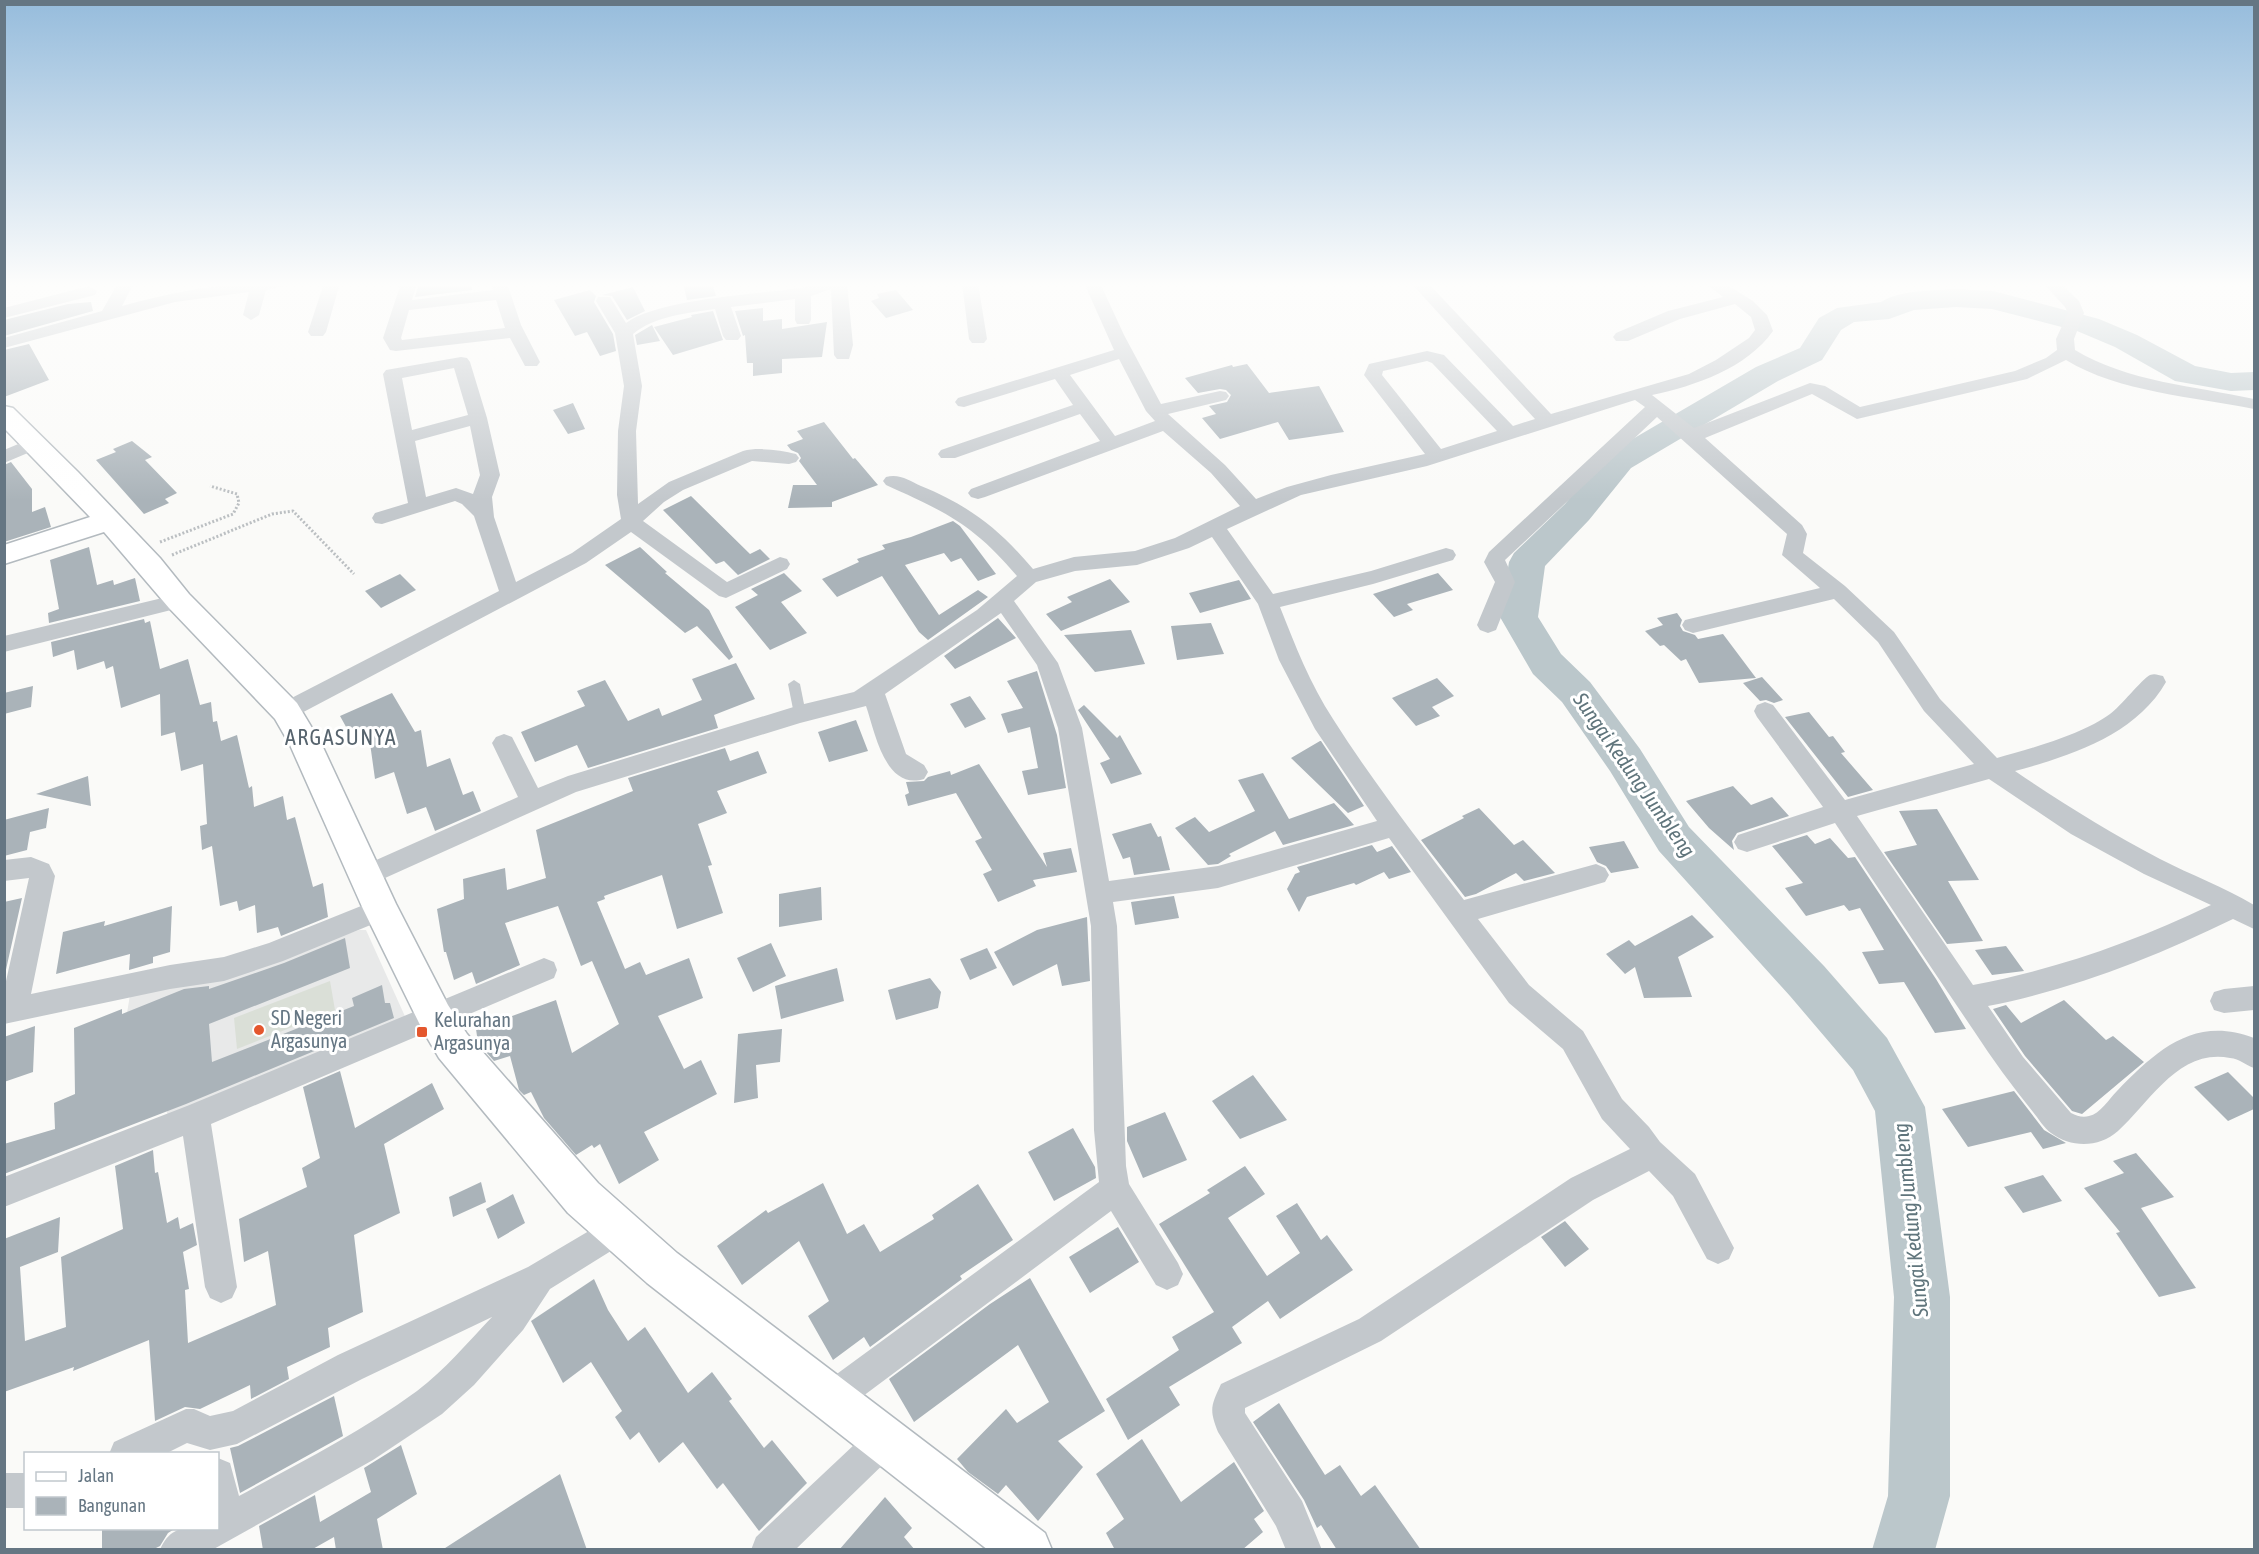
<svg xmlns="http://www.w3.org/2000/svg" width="2259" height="1554" font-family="'Asap Condensed',sans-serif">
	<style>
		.built { fill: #e8e9e9 }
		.green { fill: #dadfd7 }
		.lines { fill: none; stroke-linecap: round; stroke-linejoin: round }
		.river { fill: #bbc7cb; fill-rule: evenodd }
		.building { fill: #aab3b9 }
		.secondary-casing { stroke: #b3babf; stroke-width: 3 }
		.path { stroke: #bbbfc2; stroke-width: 3; stroke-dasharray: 2 2; stroke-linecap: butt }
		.lane { fill: #c3c8cc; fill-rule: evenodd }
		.street { fill: #c3c8cc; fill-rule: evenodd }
		.secondary { fill: #fff; fill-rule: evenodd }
		.poi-dot { fill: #e4572e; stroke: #fff; stroke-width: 2 }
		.labels { text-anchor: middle; stroke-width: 6; stroke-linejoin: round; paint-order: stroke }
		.poi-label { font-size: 20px; fill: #657683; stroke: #fff; text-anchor: start }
		.water-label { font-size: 21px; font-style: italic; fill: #60757c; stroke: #fff }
		.quarter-label { font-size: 22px; letter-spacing: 1.5px; fill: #57646e; stroke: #fff }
	</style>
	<rect width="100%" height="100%" fill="#fafaf8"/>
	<path class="built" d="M359 930H366L408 1023 169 1120 163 1097 127 1013 131 989 212 978Z"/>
	<path class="green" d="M330 981 335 1010 237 1049 234 1018Z"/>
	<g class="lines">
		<path class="river" d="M1956 289 1993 291 2099 319 2137 335 2195 366 2231 373 2254 372V390L2231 391 2175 381 2115 347 2077 331 1992 309 1956 307 1914 310 1889 319 1854 322 1841 330 1822 360 1778 381 1631 468 1589 520 1545 566 1538 617 1561 654 1590 682 1640 749 1689 827 1824 966 1887 1038 1925 1107 1950 1297V1496L1935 1550H1872L1888 1496 1894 1297 1875 1111 1853 1070 1790 996 1659 851 1610 771 1562 702 1533 674 1500 617 1509 562 1514 553 1565 504 1607 454 1756 367 1800 348 1819 318 1837 308 1881 302C1902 289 1933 291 1956 289Z"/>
	</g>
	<path class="building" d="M419 283H472V290L415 297Z
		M683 283H712L716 296 687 300Z
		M633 287 645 311 627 320 612 296 602 295Z
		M590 290 596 296 594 302 613 334 616 351 600 356 587 332 575 336 554 300Z
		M896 290 913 310 886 318 871 301 879 298 877 294Z
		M91 302 93 311 4 336V320L68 304Z
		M763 308V321L782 319V329L827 322 822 357 782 359V373L753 376V363H747L745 335 743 336 735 311Z
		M713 311 723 340 673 355 654 327 692 317 691 315Z
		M652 325 660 341 637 345 635 335Z
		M29 344 49 380 4 397V350Z
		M1247 364 1269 393 1319 386 1344 432 1289 440 1278 422 1220 439 1202 418 1216 414 1209 406 1227 402 1231 395 1226 390 1220 389 1198 393 1185 378 1232 365 1233 367Z
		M573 403 585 429 568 434 553 410Z
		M824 422 853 459 855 458 878 485 832 502V507L788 508 793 485H817L799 461 801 458 798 453 791 450 787 445 803 439 797 431Z
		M132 441 152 457 145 460 177 493 165 499 169 503 144 514 96 460 116 452 113 449Z
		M11 462 32 489V512L45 507 51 527 4 542V465Z
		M691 496 750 554 760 549 770 559 738 575 724 561 716 564 663 510Z
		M953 521 960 526 996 574 978 581 961 558 951 562 944 553 905 565 939 615 978 590 988 597 928 640 919 632 882 576 837 597 822 579 859 562 857 559 885 549 882 545 911 537Z
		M89 547 97 585 113 580 114 585 135 578 140 601 49 623 48 613 59 609 50 560Z
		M640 547 667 572 665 573 709 610 733 657 729 660 697 626 685 633 605 565Z
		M784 573 802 591 781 602 807 633 770 650 735 607 758 595 751 589Z
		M1438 573 1453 590 1407 604 1413 610 1394 617 1373 594Z
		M400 574 416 590 381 608 365 591Z
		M1110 579 1130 602 1061 631 1046 614 1072 602 1067 597Z
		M1239 580 1251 599 1200 613 1189 593Z
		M1677 613 1682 620 1680 626 1683 631 1695 635 1698 639 1723 634 1756 678 1699 683 1686 659 1681 661 1664 645 1660 646 1645 631 1663 625 1657 618Z
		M998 618 1016 638 955 669 944 656Z
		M144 619 145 623 150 621 160 669 188 659 200 705 211 702 213 722 217 721 221 741 237 735 249 788 252 786 254 807 283 796 287 820 295 817 313 887 323 883 328 917 281 936 278 927 257 933 255 905 239 911 237 901 220 906 212 846 202 850 200 826 207 824 203 764 181 771 175 732 161 736 160 694 121 708 113 666 106 669 104 661 77 670 74 650 53 657 51 642Z
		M1211 623 1224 654 1177 660 1171 626Z
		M1131 630 1145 664 1095 672 1064 635Z
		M736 663 755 699 714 715 718 728 588 768 577 745 535 762 521 732 585 706 577 691 605 680 628 721 659 708 662 716 702 700 692 679Z
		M1037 671 1057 735 1066 788 1028 795 1022 771 1038 768 1030 727 1008 733 1001 714 1023 708 1007 681Z
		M1762 677 1783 700 1774 703 1766 700 1760 701 1743 683Z
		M1437 678 1454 696 1432 707 1440 716 1416 726 1392 698Z
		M33 686 31 707 4 714V693Z
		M392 693 415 732 421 730 427 767 450 758 463 795 473 791 481 811 435 831 426 807 407 814 394 772 375 779 369 736 355 743 340 716Z
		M970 696 986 719 965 728 950 704Z
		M1084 705 1117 738 1120 735 1142 774 1111 784 1100 763 1110 759 1078 710Z
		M1809 712 1829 737 1833 736 1845 752 1841 753 1873 790 1848 797 1785 717Z
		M856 720 868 751 829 762 818 732Z
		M1320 741H1321L1364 806 1348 813 1291 758Z
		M725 748 730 761 758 751 767 773 717 791 727 813 698 824 712 865 708 866 723 913 677 929 662 875 604 896 605 899 597 902 625 969 640 962 646 975 689 958 703 998 658 1016 684 1069 701 1060 717 1094 644 1132 659 1160 619 1184 600 1144 594 1148 592 1145 576 1155 544 1118 531 1092 524 1095 519 1090 510 1056 494 1061 478 1043 476 1029 556 1000 572 1053 619 1024 592 961 581 966 558 906 505 923 520 965 476 984 472 972 454 980 446 952H444L437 909 464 899 463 879 505 868 507 890 546 878 536 830 633 791 628 778Z
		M979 764 1047 867 1043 853 1071 848 1077 872 1033 880 1036 886 998 902 983 874 992 870 975 841 982 838 956 793 908 806 905 795 909 793 906 782 924 781 928 777 950 771 951 775Z
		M1263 773 1289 819 1334 803 1354 825 1283 845 1275 831 1229 854 1231 856 1218 864 1208 865 1175 828 1195 817 1209 832 1255 811 1238 780Z
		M88 776 91 806 36 794Z
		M1733 786 1751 805 1772 797 1789 816 1737 833 1732 841 1734 850 1709 828 1686 801Z
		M49 808 46 828 30 832 27 850 4 856V820Z
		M1479 808 1514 845 1523 840 1555 873 1524 881 1516 873 1476 894 1465 897 1421 840 1464 818 1462 816Z
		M1937 809 1979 880 1948 881 1983 941 1947 944 1884 852 1917 845 1899 811Z
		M1151 823 1158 837 1161 836 1170 870 1134 875 1130 857 1123 859 1112 834Z
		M1807 835 1815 844 1830 838 1848 858 1855 857 1936 979 1966 1029 1935 1033 1904 982 1879 984 1862 952 1884 950 1860 908 1849 911 1844 905 1806 916 1785 888 1803 883 1772 846Z
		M1624 841 1639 868 1611 873 1606 866 1597 862 1589 847Z
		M1372 845 1377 852 1392 846 1411 872 1389 879 1384 872 1356 885 1354 883 1307 897 1299 912 1287 889 1295 874 1300 872 1297 867Z
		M821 887 822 920 779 927V894Z
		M1174 896 1179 918 1135 925 1131 902Z
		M22 898 5 974H4V902Z
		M172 906 170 952 153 957V963L129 970 130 954 56 974 63 932 105 921 104 926Z
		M1692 915 1714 937 1678 957 1692 997 1644 998 1635 967 1625 974 1606 954 1629 940 1635 946Z
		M1087 917 1090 981 1062 986 1057 964 1013 986 994 952 1037 930Z
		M345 938 350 968 209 1024 212 1062 354 1006 352 998 382 985 385 1003H390L394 1018 186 1104 4 1174V1144L55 1129 54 1103 75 1094 74 1028 122 1009V1014L184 989 209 986V989L284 963Z
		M771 943 786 976 753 992 737 958Z
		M2006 946 2024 971 1992 975 1975 950Z
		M987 948 997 968 970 980 960 959Z
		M837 968 844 1001 781 1019 775 986Z
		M930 978 941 992 938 1008 896 1020 888 990Z
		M2064 1000 2106 1040 2113 1036 2144 1062 2082 1114 2072 1111 2025 1056 1993 1009 2006 1005 2021 1023Z
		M35 1026 33 1072 4 1082V1037Z
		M782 1029 780 1062 756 1065 758 1098 734 1103 738 1034Z
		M340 1071 355 1128 432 1083 444 1109 384 1144 400 1213 354 1235 363 1312 328 1328 330 1347 287 1367 289 1379 251 1399 250 1385 200 1409 185 1407 155 1421 149 1340 73 1371 74 1367 4 1392V1239L60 1217 58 1252 20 1267 25 1341 66 1327 61 1257 123 1229 115 1166 153 1150 155 1173 158 1172 167 1223 178 1217 180 1229 193 1223 197 1245 183 1252 189 1289 185 1290 188 1343 276 1305 268 1251 244 1262 239 1219 307 1187 302 1168 320 1158 303 1087Z
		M2228 1072 2254 1098V1109L2228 1121 2194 1087Z
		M1253 1075 1287 1120 1240 1139 1212 1101Z
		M2014 1091 2044 1130 2066 1143 2043 1149 2031 1132 1968 1147 1942 1109Z
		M1165 1112 1187 1160 1143 1178 1127 1141V1127Z
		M1073 1128 1095 1167 1096 1178 1054 1201 1028 1152Z
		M2136 1153 2174 1197 2141 1208 2196 1288 2159 1297 2116 1233 2120 1232 2084 1188 2124 1173 2113 1161Z
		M1245 1166 1265 1194 1228 1218 1267 1276 1300 1253 1276 1216 1297 1203 1321 1240 1327 1235 1353 1270 1280 1319 1268 1301 1232 1327 1242 1343 1169 1387 1180 1405 1128 1440 1106 1399 1179 1350 1172 1337 1214 1312 1159 1224 1210 1193 1207 1190Z
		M2043 1175 2062 1201 2023 1213 2004 1187Z
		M481 1182 486 1202 453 1217 449 1197Z
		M823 1183 847 1234 864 1224 880 1252 934 1219 932 1215 978 1184 1013 1240 960 1276 962 1279 870 1347 864 1337 833 1360 808 1316 829 1301 799 1241 742 1285 717 1246 766 1210 768 1213Z
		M513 1194 525 1223 498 1239 486 1209Z
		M1565 1221 1589 1249 1565 1267 1541 1237Z
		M1118 1227 1139 1262 1090 1293 1069 1257Z
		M1030 1278 1105 1411 1058 1441 1083 1467 1038 1521 1006 1485 998 1494 968 1472 957 1459 1006 1409 1017 1423 1049 1402 1018 1345 914 1422 889 1379 990 1304Z
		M594 1279 608 1310 628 1341 645 1327 688 1393 712 1372 732 1399 729 1401 764 1448 772 1440 807 1483 759 1531 723 1483 717 1489 683 1442 659 1463 639 1432 630 1440 615 1417 622 1411 591 1362 563 1383 531 1321Z
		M334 1396 343 1436 240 1493 230 1448 238 1446Z
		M1279 1403 1325 1475 1340 1465 1361 1496 1375 1485 1421 1550H1337L1321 1525 1317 1528 1304 1500 1253 1422Z
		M1142 1439 1181 1502 1234 1462 1264 1511 1254 1519 1263 1532 1242 1550H1115L1106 1533 1124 1519 1096 1474Z
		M401 1445 417 1494 377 1519 383 1550H336L334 1537 311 1550H263L259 1526 315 1495 320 1522 371 1492 364 1468Z
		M560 1474 587 1550H442Z
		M885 1497 912 1528 904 1537 915 1550H839Z
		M102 1528H176L168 1533 160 1546 152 1550H102Z"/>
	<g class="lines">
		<g class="secondary-casing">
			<path id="secondary" d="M4 406 13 408 78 472 160 558 189 594 297 703 321 743 396 904 448 1005 467 1034 598 1183 677 1253 1045 1533 1052 1550H988L647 1283 568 1213 439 1058 422 1029 363 909 290 745 275 719 169 608 104 532 4 564V545L90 517 4 428Z"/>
		</g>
		<path class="path" d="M160 542 233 514 239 503 237 494 210 486
			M172 555 272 514 293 511 354 574"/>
		<path class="lane" d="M794 680 800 684 806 714 800 718 794 714 788 684Z"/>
		<path class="street" d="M118 283H134L122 306C177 291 231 281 288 283L286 286 266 290 259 315 251 320 243 315 249 292 175 302 4 348V338L102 311Z
			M324 283H340L326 332 323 336H311L308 332Z
			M401 283H417L412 300 493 290 491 283H507L521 325 540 362 537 366H525L510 338 396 351 390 350 383 338ZM496 300 505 328 402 340 401 338 409 310Z
			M818 283H847L853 345 849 359H837L834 355 831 289 811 296V320L809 324H797L795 320V299L731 307 741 336 738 340H726L723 336 715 309C687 313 655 316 633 334L642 386 636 431 638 504 669 482 743 451C758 447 781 450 796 454L799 458 796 462 789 464 752 461 683 490 664 502 643 521 727 582 780 557 787 559 790 564 787 569 726 598 719 596 631 532 586 563 294 717 286 720 278 717 275 711 278 705 499 591 474 516 462 504 455 501 382 524 375 523 372 518 375 513 408 503 383 374 386 370 461 357 467 358 470 362 487 418 500 475 492 497 494 517 516 582 572 553 621 519 617 495 618 431 624 386 615 333 596 301 598 297H610L626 323C658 299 759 294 801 288ZM454 368 468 415 412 430 402 378ZM470 426 480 475 473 494 456 488 426 497 415 441Z
			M962 283H978L987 339 984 343H972L969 339Z
			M1084 283H1100L1124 335 1161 404 1220 391 1226 392 1229 396 1226 400 1168 414 1225 465 1256 499 1287 487 1331 475 1425 454 1364 375 1369 364 1427 351 1444 355 1513 426 1535 419 1411 283H1428L1551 414 1689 374 1716 360 1749 338 1755 330 1751 317 1735 304 1680 319 1628 341H1616L1613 337 1616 333 1668 311 1723 297 1705 283H1724L1753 301 1767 315 1773 331C1747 368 1695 386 1652 395L1694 428 1810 383 1825 386 1860 407 2015 371 2046 358 2057 350 2056 339 2068 313 2065 307 2043 283H2060L2079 301 2084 313 2074 339 2075 350C2128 382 2195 386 2254 399V409C2195 397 2118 392 2066 360L2027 379 1857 419 1812 394 1705 438 1802 525 1807 534 1803 553 1845 586 1894 632 1940 699 1997 758C2030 749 2083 734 2110 714 2120 707 2142 679 2150 675 2155 673 2158 675 2163 676L2166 682C2136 735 2070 756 2015 771 2062 803 2109 832 2160 859 2191 875 2224 887 2254 905V929L2233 919C2155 957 2074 989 1988 1006L2023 1057 2071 1113C2077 1116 2083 1118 2089 1116 2100 1114 2109 1099 2117 1091 2156 1051 2194 1015 2254 1038V1068C2245 1065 2240 1059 2230 1058 2179 1048 2150 1102 2118 1131 2099 1148 2071 1148 2051 1133 2044 1128 2038 1118 2033 1112 2012 1086 1992 1059 1974 1031 1927 962 1881 892 1835 823L1747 852 1738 849 1734 842 1738 835 1823 807 1757 717 1754 711 1757 705 1765 702 1773 705 1845 800 1974 764 1924 711 1878 642 1834 599 1693 633 1685 630 1682 625 1685 620 1820 588 1782 555 1787 534 1657 417 1505 560 1515 582 1496 630 1488 633 1480 630 1477 625 1495 582 1484 562 1489 552 1645 407 1635 400 1427 466 1301 495 1227 529 1273 594 1371 571 1446 548 1453 550 1456 555 1453 560 1373 584 1280 607C1295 645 1310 684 1333 719 1373 782 1419 841 1464 900L1596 864 1605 868 1609 875 1605 882 1478 919 1529 985 1583 1031 1622 1099 1649 1127 1660 1142 1695 1174 1734 1248 1729 1259 1718 1264 1707 1259 1673 1196 1649 1171 1593 1200 1381 1341 1245 1408V1413L1302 1501 1322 1550H1286L1276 1526 1218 1432C1209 1409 1211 1406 1221 1384L1359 1319 1571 1178 1630 1149 1602 1119 1563 1049 1509 1003 1389 838 1218 888 1113 902 1117 926 1126 1166 1129 1184 1178 1263 1183 1274 1178 1285 1167 1290 1156 1285 1111 1211 843 1411 831 1416 819 1411 814 1399 819 1387 1099 1182 1094 1130 1091 926 1058 728 1037 665 1001 613 885 694 906 754 924 765 928 772 924 779C885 791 875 732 866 706L800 723 576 792 365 887 356 883 352 876 356 869 518 797 492 743 496 737 504 734 512 737 538 788 568 776 800 705 854 692 977 610 1017 576C974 525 946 512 886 485L883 481 886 477C899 473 910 481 921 486 970 506 999 529 1033 569L1074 557 1135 551 1175 538 1240 506 1211 473 1163 431 985 497 978 499 971 497 968 493 971 489 1100 441 1080 414 955 458H941L938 454 941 450 1073 405 1055 379 964 407 958 406 955 402 958 398 1114 350ZM1119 359 1146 411 1155 421 1115 436 1070 375ZM1427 361 1432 363 1497 431 1441 449 1382 375 1383 371ZM1212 537 1258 604 1279 660 1315 729 1377 821 1218 866 1109 881 1082 728 1058 663 1014 601 1036 582 1075 571 1137 565 1189 548ZM1989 779 2071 834 2144 874 2211 905C2134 942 2057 969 1973 985L1857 816Z
			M89 286 97 291 95 295 4 318V308Z
			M35 437 42 439 44 443 42 447 4 463V450Z
			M179 594 187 596 190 601 187 606 4 652V636Z
			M31 857 49 864 55 876 31 994 170 965 224 957 269 943 381 898 390 901 394 909 390 917 283 961 224 981 170 989 4 1024V990L29 878 4 881V860Z
			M544 958 554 962 557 970 554 978 211 1124 237 1287 232 1298 221 1303 210 1298 205 1287 183 1136 4 1207V1177L187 1106Z
			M2254 986V1010L2224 1013 2214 1010 2210 1001 2214 992 2224 989Z
			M616 1215 627 1219 631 1230 627 1241 550 1289 523 1330 474 1385 442 1414 373 1460 212 1550H160C171 1522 192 1528 218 1528V1458L230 1463 239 1496C299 1463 361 1432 417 1391 445 1370 468 1342 492 1317L362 1379 237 1444 210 1450 187 1443 165 1454H109L114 1442 186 1409H194L210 1416 233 1411 338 1355 528 1267Z
			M884 1423 896 1428 901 1440 896 1452 795 1550H751L756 1537 872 1428Z
			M4 1473H26V1508H4Z"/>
		<use href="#secondary" class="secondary"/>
	</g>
	<linearGradient id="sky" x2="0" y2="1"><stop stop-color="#96bcdc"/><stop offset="0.57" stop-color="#fdfdfc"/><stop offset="1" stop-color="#fdfdfc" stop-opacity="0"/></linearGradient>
	<rect width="2259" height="500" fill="url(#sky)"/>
	<g class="poi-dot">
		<circle cx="259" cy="1030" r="6"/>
		<rect x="416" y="1026" width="12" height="12" rx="3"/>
	</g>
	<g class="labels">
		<g class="poi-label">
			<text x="271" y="1025">SD Negeri<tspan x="271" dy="23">Argasunya</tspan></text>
			<text x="434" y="1027">Kelurahan<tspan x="434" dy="23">Argasunya</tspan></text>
		</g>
		<g class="water-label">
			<text transform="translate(1634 775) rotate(55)" y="7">Sungai Kedung Jumbleng</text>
			<text transform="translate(1911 1220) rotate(-96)" y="7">Sungai Kedung Jumbleng</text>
		</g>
		<g class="quarter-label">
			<text x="341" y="745">ARGASUNYA</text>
		</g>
	</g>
	<rect width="2259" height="1554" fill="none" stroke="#657683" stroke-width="12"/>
	<rect x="24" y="1452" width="195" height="78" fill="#ffffff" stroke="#c1c8cd" stroke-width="1.5"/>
	<rect x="36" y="1472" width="30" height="9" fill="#ffffff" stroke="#c1c8cd" stroke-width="1.5"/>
	<text x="78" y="1482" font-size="18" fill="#657683">Jalan</text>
	<rect x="36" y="1497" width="30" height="18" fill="#aab3b9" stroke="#c1c8cd" stroke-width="1.5"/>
	<text x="78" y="1512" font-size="18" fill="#657683">Bangunan</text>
</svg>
